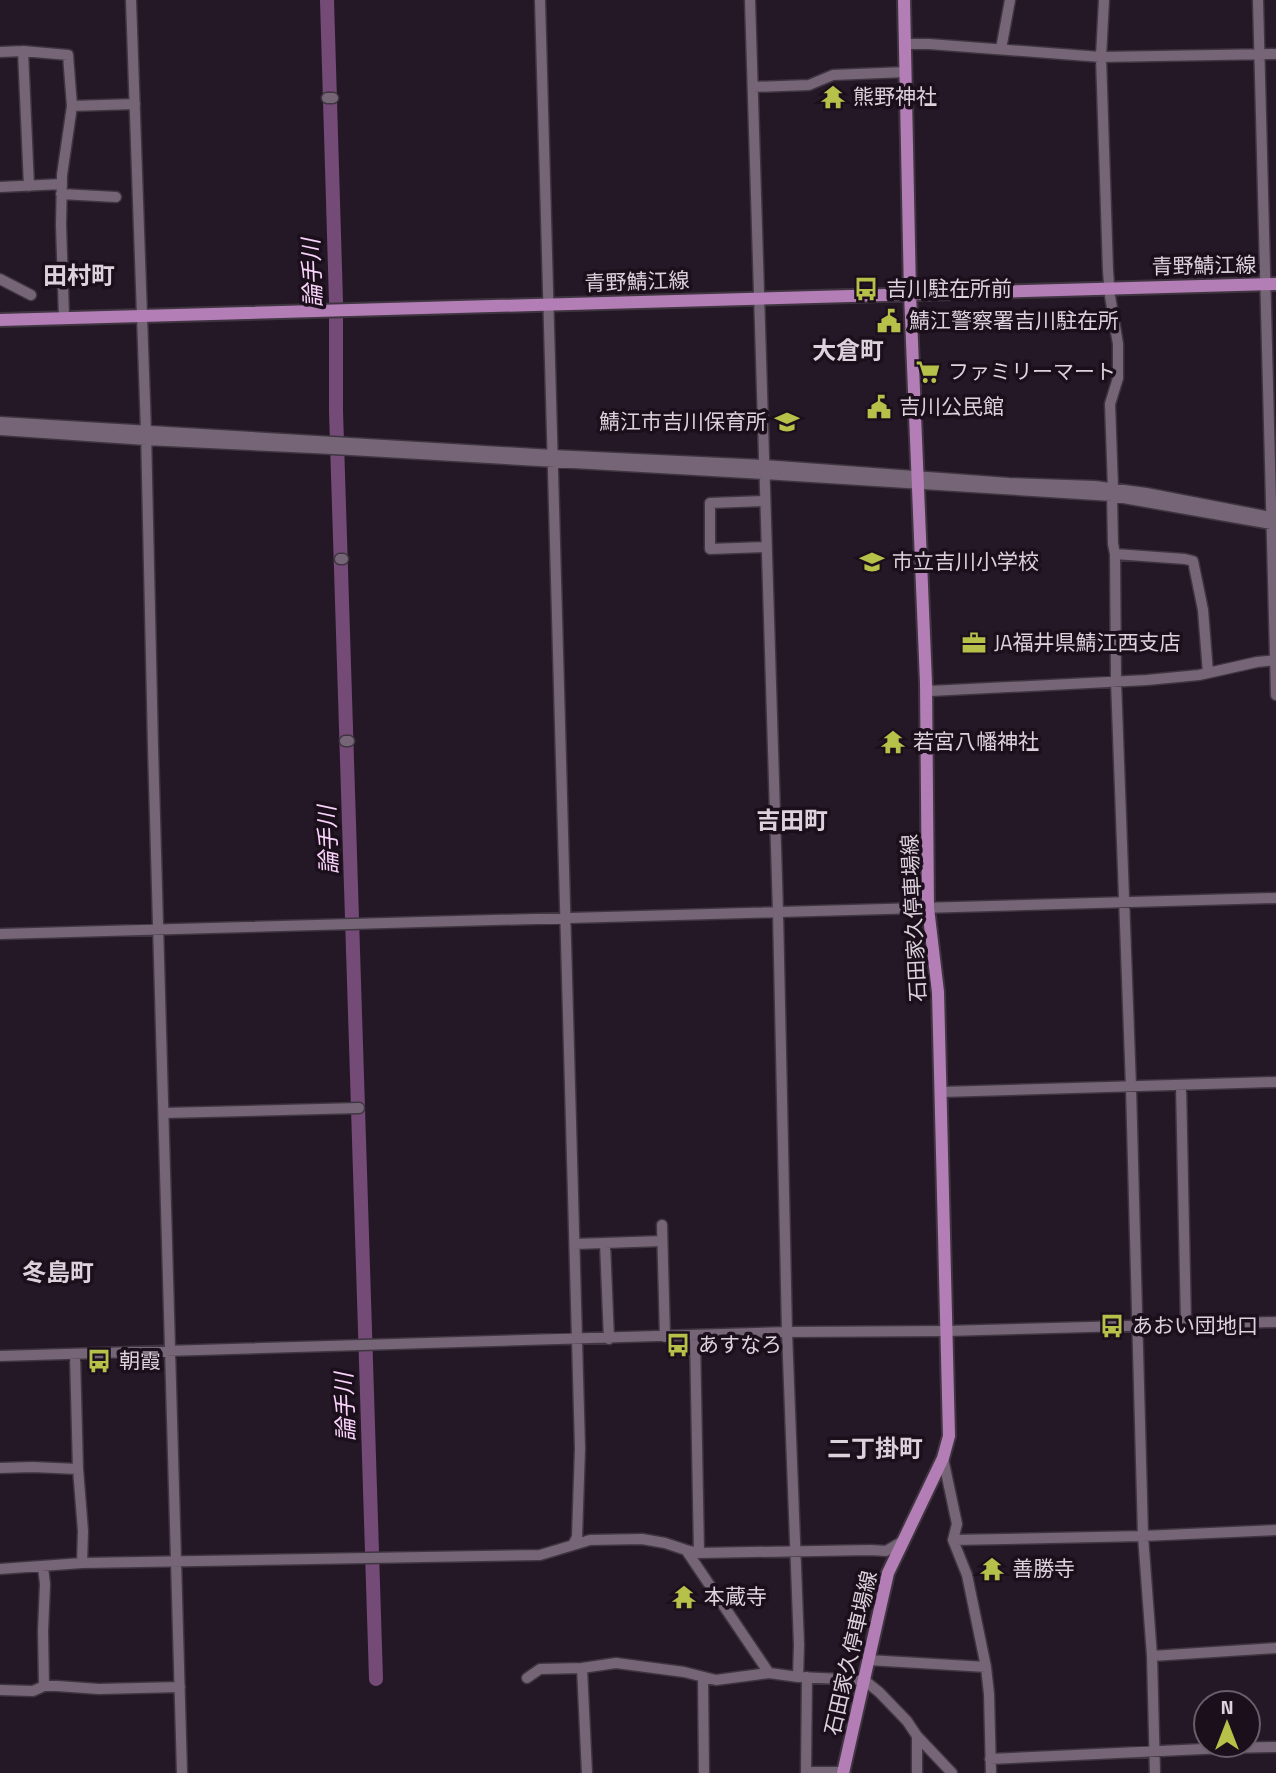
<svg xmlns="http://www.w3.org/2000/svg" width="1276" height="1773" font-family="'Titillium Web','Noto Sans JP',sans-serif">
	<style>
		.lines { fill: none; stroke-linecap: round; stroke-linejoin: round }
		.river { stroke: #744b77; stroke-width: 14 }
		.minor-casing { stroke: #3f3540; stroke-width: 13 }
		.major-casing { stroke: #3f3540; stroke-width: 16 }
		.minor { stroke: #756576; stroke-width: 10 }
		.major { stroke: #b37eb6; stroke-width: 12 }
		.labels { text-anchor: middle; stroke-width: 7; stroke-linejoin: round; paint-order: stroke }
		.poi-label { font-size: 21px; fill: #dbd2dc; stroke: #1c0f1c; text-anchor: start }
		.street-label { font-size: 21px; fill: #dbd2dc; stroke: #1c0f1c }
		.water-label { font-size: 23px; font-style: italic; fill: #fad4fc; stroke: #1c0f1c }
		.quarter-label { font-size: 24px; font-weight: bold; fill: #dbd2dc; stroke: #1c0f1c }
	</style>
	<rect width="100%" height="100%" fill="#251826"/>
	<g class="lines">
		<path class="river" d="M327 0 336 302V411L376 1679"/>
		<g class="minor-casing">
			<path id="minor" d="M131 0 146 431 153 747 182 1773
				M540 0 580 1448 577 1537 573 1545
				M750 0 778 912 787 1332 799 1645 798 1677
				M1104 0 1101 57 1108 271 1110 296 1118 344V378L1110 404 1113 488
				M1258 0 1276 695
				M905 44H929L1101 57 1276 54
				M1001 49 1010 0
				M23 51 29 186
				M0 52 23 51 68 55 72 106 62 175 61 225 64 317
				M753 87 809 85 833 75 906 72
				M327 98H333
				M72 106 135 104
				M0 187 62 184
				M61 194 116 197
				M0 279 31 295
				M0 422 552 455 764 465 1009 483 1095 486 1146 493 1276 518
				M0 430 146 440 333 449 764 474 1112 496 1276 525
				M1112 496 1113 544 1115 554 1116 681 1131 1087 1143 1536 1152 1656 1155 1773
				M765 501 710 503V549L766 547
				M1115 554 1185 559 1193 561 1203 610 1208 673
				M340 559H343
				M926 684 930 691 1147 680 1199 675 1257 662 1276 660
				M345 741H349
				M0 934 1276 898
				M1181 1085 1186 1324
				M941 1092 1276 1082
				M164 1113 359 1108
				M662 1225 665 1337
				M605 1243 609 1339
				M575 1244 662 1241
				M695 1336 699 1553
				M75 1355 78 1469 83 1531 82 1563
				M0 1356 787 1332 946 1331 1276 1322
				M943 1458 957 1524 953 1540 967 1575 986 1667 989 1694 991 1773
				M0 1468 32 1467 78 1469
				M953 1540 1143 1536 1276 1530
				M686 1550 769 1673
				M43 1567 45 1584 43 1631 44 1686
				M0 1569 82 1563 540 1555 590 1540 642 1539 665 1543 686 1550 699 1553 871 1550 886 1551 903 1541
				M1152 1656 1276 1648
				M868 1660 986 1667
				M582 1668 587 1773
				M703 1677 704 1773
				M807 1677 806 1772H843
				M527 1678 540 1669 582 1668 616 1663 684 1672 716 1680 769 1673 798 1677 864 1680 879 1692 907 1721 917 1736 952 1773
				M0 1690 33 1691 44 1686H57L99 1689 180 1687
				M990 1759 1225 1748 1276 1747
				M917 1773V1736"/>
		</g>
		<g class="major-casing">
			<path id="major" d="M0 320 1276 284
				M843 1773 888 1573 943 1458 949 1436 938 992 928 908 926 683 910 293 904 0"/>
		</g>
		<use href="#minor" class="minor"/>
		<use href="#major" class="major"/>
	</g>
	<defs>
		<g id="temple-bare" transform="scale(1.89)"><path d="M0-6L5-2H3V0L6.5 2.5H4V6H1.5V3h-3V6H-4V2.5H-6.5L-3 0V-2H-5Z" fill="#b6c149" stroke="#1c0f1c" stroke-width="2.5" paint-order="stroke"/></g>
		<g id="bus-bare" transform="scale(1.89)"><path d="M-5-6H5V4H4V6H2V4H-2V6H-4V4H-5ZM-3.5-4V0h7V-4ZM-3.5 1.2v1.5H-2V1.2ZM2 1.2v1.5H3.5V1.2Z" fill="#b6c149" stroke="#1c0f1c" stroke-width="2.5" paint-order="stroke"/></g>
		<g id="civic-bare" transform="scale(1.89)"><path d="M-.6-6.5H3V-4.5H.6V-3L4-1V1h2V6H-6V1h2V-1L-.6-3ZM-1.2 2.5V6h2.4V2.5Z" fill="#b6c149" stroke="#1c0f1c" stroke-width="2.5" paint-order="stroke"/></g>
		<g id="supermarket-bare" transform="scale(1.89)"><path d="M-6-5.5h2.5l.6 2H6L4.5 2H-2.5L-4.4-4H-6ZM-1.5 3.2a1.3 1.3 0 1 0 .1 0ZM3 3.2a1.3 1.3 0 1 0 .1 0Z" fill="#b6c149" stroke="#1c0f1c" stroke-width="2.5" paint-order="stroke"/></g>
		<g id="school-bare" transform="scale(1.89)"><path d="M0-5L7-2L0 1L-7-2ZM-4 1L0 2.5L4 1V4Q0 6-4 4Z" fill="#b6c149" stroke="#1c0f1c" stroke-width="2.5" paint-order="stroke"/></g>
		<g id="office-bare" transform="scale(1.89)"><path d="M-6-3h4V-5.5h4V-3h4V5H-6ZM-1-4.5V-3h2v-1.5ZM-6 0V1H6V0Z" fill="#b6c149" stroke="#1c0f1c" stroke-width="2.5" paint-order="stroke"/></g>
	</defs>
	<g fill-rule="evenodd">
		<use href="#temple-bare" x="833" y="97"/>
		<use href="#bus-bare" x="866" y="289"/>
		<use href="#civic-bare" x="889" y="321"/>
		<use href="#supermarket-bare" x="928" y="372"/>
		<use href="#civic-bare" x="879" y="407"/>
		<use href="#school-bare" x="787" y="422"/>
		<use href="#school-bare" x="872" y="562"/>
		<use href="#office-bare" x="974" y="643"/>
		<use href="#temple-bare" x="893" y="742"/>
		<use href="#bus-bare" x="1112" y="1326"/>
		<use href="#bus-bare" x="678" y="1345"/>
		<use href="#bus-bare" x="99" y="1361"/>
		<use href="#temple-bare" x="992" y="1569"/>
		<use href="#temple-bare" x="684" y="1597"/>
	</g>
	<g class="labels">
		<g class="poi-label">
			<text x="853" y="104">熊野神社</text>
			<text x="886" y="296">吉川駐在所前</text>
			<text x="909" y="328">鯖江警察署吉川駐在所</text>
			<text x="948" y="379">ファミリーマート</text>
			<text x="899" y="414">吉川公民館</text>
			<text x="767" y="429" text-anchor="end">鯖江市吉川保育所</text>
			<text x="892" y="569">市立吉川小学校</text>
			<text x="994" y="650">JA福井県鯖江西支店</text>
			<text x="913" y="749">若宮八幡神社</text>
			<text x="1132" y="1333">あおい団地口</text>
			<text x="698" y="1352">あすなろ</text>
			<text x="119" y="1368">朝霞</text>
			<text x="1012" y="1576">善勝寺</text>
			<text x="704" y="1604">本蔵寺</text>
		</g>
		<g class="street-label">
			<text transform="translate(1204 266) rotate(-1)" y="7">青野鯖江線</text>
			<text transform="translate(637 282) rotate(-2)" y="7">青野鯖江線</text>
			<text transform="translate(914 918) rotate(-93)" y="7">石田家久停車場線</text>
			<text transform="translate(851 1653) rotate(-77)" y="7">石田家久停車場線</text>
		</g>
		<g class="water-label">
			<text transform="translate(312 273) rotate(-92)" y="8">論手川</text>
			<text transform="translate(328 840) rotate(-92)" y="8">論手川</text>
			<text transform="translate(345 1407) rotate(-92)" y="8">論手川</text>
		</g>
		<g class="quarter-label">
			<text x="79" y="284">田村町</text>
			<text x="848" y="359">大倉町</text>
			<text x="792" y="829">吉田町</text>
			<text x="58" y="1281">冬島町</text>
			<text x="875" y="1457">二丁掛町</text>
		</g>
	</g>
	<g transform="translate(1227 1724)"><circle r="33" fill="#1c0f1c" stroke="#685d69" stroke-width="2"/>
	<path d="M0-5L12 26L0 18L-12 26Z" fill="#b6c149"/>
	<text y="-10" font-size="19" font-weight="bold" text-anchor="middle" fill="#dbd2dc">N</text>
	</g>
</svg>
